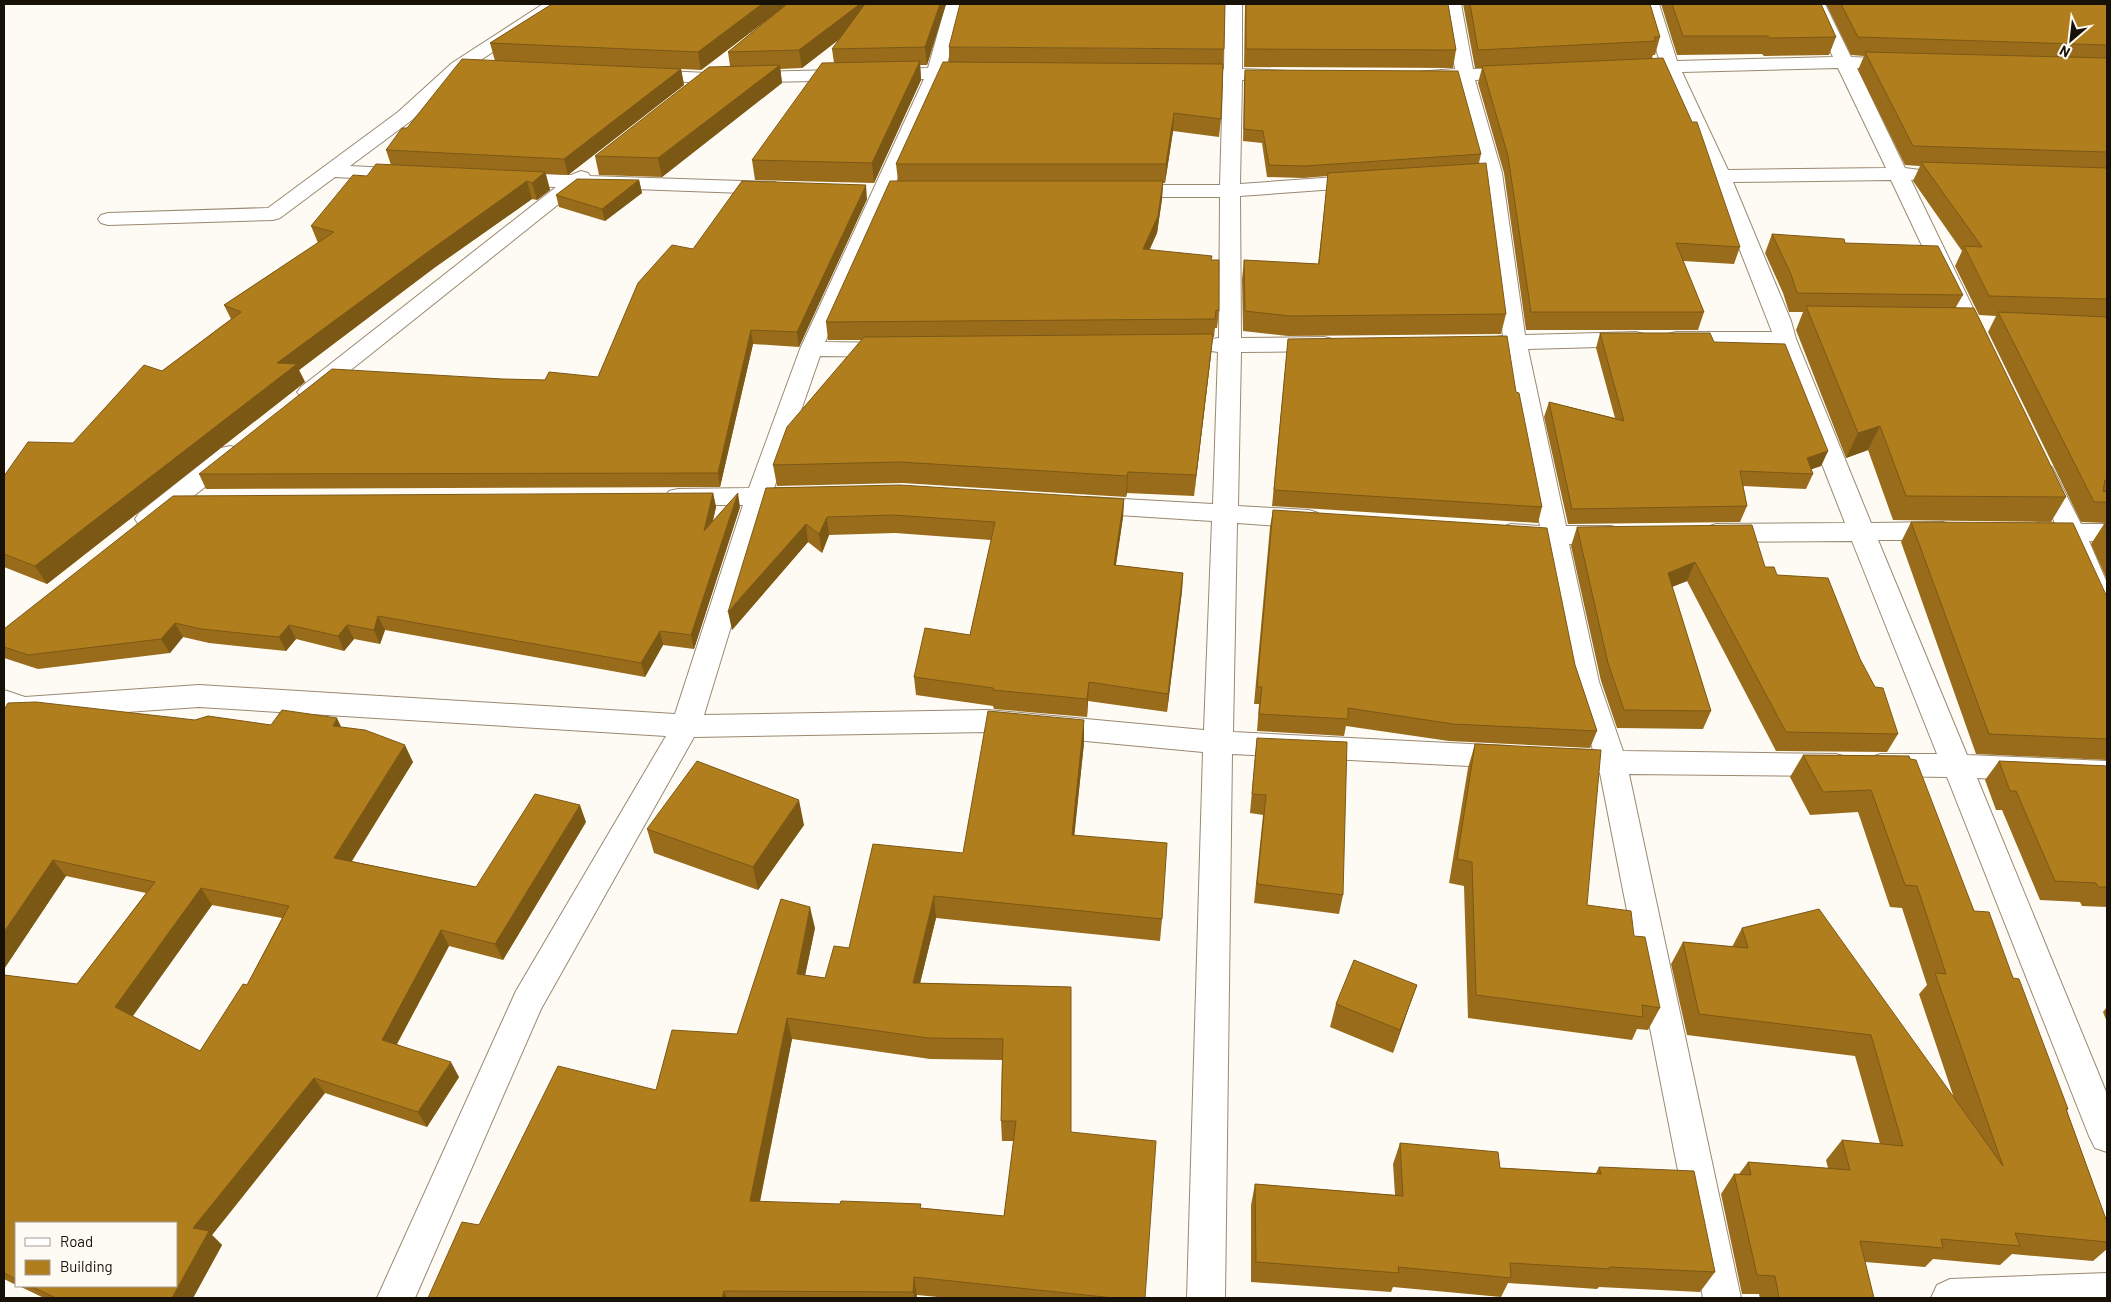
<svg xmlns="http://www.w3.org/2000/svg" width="2111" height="1302" font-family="Barlow,sans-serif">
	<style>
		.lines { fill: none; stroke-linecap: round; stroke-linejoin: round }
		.minor-casing { stroke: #9a8971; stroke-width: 2 }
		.minor { fill: #fff; fill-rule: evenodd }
		.wall { fill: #986c1a; fill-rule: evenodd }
		.shaded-wall { fill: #7c5815 }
		.building { fill: #b17e1e; stroke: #7c5815; fill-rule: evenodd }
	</style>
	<rect width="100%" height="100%" fill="#fefbf5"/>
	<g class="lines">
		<g class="minor-casing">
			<path id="minor" d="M543 4H563L560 8 464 71 412 120 350 166 407 169 414 171 417 175 414 179 407 181 335 177 280 218 273 220 108 225 101 223 98 219 101 215 108 213 268 208 398 112 452 63Z
				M946 4H964L946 67 982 68 985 72 982 76 942 78 825 342 891 343 899 345 902 350 899 355 891 357 820 356 774 488H800L809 490 813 496 809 502 800 504 768 505 704 715 988 710 1204 730 1212 521 1087 513 1078 511 1074 505 1078 499 1087 497 1213 504 1218 352 1204 350 1201 345 1204 340 1219 338 1220 197H1124L1117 195 1114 191 1117 187 1124 185H1220L1223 80 1178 78 1175 74 1178 70 1224 69 1225 4H1242V69L1287 71 1290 75 1287 79 1242 80 1240 184 1364 175 1371 177 1374 181 1371 185 1364 187 1240 196 1241 338 1324 337 1332 339 1335 344 1332 349 1324 351 1241 352 1238 506 1309 510 1318 513 1322 519 1318 525 1309 528 1237 523 1233 732 1509 746 1519 749 1524 757 1519 765 1509 768 1232 754 1225 1298H1187L1203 752 988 732 694 737 541 1009 415 1298H377L516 991 666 736 199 707 25 719 4 712V690L25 697 199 685 675 714 743 505H678L669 503 665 497 669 491 678 489 749 488 800 349 924 79 707 83 644 80 638 79 635 75 638 71 644 70 707 73 928 68Z
				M1444 4H1461L1473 69 1516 68 1522 69 1525 73 1522 77 1516 78 1475 80 1502 173 1525 335 1636 332 1644 334 1647 339 1644 344 1636 346 1528 349 1566 526H1611L1620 529 1624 535 1620 541 1611 544H1569L1599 682 1623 751 1836 754 1846 757 1851 765 1846 773 1836 776 1629 774 1741 1298H1703L1600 773 1564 771 1554 768 1549 760 1554 752 1564 749 1593 750 1571 682 1543 543 1511 542 1502 539 1498 533 1502 527 1511 524 1540 526 1505 350 1489 348 1486 343 1489 338 1503 336 1482 173 1457 80 1422 81 1416 80 1413 76 1416 72 1455 69Z
				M1642 4H1659L1677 61 1833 57 1808 4H1825L1851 57 1898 59 1904 60 1907 64 1904 68 1898 69 1857 68 1905 168 1920 170 1923 174 1920 178 1911 180 1989 341 1986 346 1978 348 1970 346 1967 341 1891 180 1733 182 1791 321 1796 339 1871 523 1943 522 1952 525 1956 531 1952 537 1943 540H1878L1967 755 2107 761V784L1977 778 2107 1094V1152L2095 1148 2089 1136 1947 777 1881 776 1871 773 1866 765 1871 757 1881 754H1937L1852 541 1716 542 1707 539 1703 533 1707 527 1716 524 1845 523 1776 346H1676L1668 344 1665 339 1668 334 1676 332H1772L1711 176 1664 72H1623L1620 68 1623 64 1660 62ZM1838 68 1886 168 1728 170 1682 72Z
				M581 171 588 173 590 176 774 182 781 184 784 188 781 192 774 194 580 187 317 397 309 399 301 397 297 392 301 387 556 187 510 185 503 183 500 179 503 175 510 173 571 175Z
				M230 446 239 448 242 454 239 460 157 525 148 528 139 525 135 519 139 513 221 448Z
				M2043 465 2052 467 2081 524H2107V542L2089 541 2107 583V623L2097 620 2094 613 2063 540H2041L2032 537 2028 531 2032 525 2041 522 2055 523 2031 473 2034 467Z
				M2107 1273V1298H1931L1937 1285 1950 1279Z"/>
		</g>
		<use href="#minor" class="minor"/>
	</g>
	<path class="wall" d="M552 4H946L927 65H920L921 80 874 183 755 180 752 160 834 63 832 49 841 38 802 68 780 69 782 83 662 177 599 175 595 156 730 66 728 52 777 12 701 70 681 69 684 85 568 175 546 174 550 190 537 200 532 199 434 268 299 370 305 382 47 584 4 567V476L73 443 162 371 231 319 224 305 318 243 311 226 367 176 391 165 386 150 407 128 495 61 490 43Z
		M1245 4H1448L1456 50 1453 68 1244 67Z
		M1463 4H1650L1660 37 1655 55H1653L1652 58 1740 247 1734 264 1683 261 1704 312 1698 330H1526L1504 173 1478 83 1482 68H1475Z
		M1661 4H1821L1836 37 1829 55 1764 56 1762 54 1677 55Z
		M1826 4H2107V523L2081 522 1988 332 1996 316 1979 315 1955 266 1962 251 1913 181 1920 166 1905 165 1858 70 1864 56 1851 55Z
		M949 47 1224 49 1221 119 1219 137 1173 131 1165 183H1163L1162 199 1157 233 1149 250 1212 260 1219 311 1217 328H1215L1214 337H1213L1194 496 1127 493 1126 497 902 483 777 486 773 465 862 340H828L826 322 898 181 896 164 949 62Z
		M1245 70 1481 154 1479 163 1506 314 1501 334 1288 336 1243 331 1242 279 1244 260 1318 264 1328 176 1303 178 1267 177 1262 143 1243 141 1244 82Z
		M639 180 642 193 605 221 559 207 556 195Z
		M867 199 799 347 753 344 720 487 206 489 199 474 503 379 545 380 598 377 693 249Z
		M1772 234 1845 243 1963 295 1956 307 2066 497 2051 522 1893 520 1868 450 1846 458 1796 330 1803 312H1789L1783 293 1765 253Z
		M1600 333 1714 342 1828 451 1821 466 1811 469 1813 474 1806 489 1743 486 1747 506 1740 522 1568 524 1544 417 1549 402 1615 418 1596 348Z
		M1288 339 1516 392 1542 507 1538 523 1272 506Z
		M766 488 1124 499 1123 517 1116 565 1183 573 1182 591 1167 712 1088 701 1087 717 994 709 993 706 916 695 914 677 970 635 991 540 895 533 829 535 822 553 808 542 732 630Z
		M713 493 716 507 713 521 740 507 694 649 663 645 645 677 385 630 380 644 354 639 344 651 296 639 286 651 209 643 183 637 170 653 38 669 4 658V629Z
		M1273 510 1575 665 1597 731 1590 748 1449 741 1346 726 1344 736 1257 731 1259 704H1254L1270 527Z
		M1911 522 2107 597V760L1976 754 1901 542Z
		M2104 524H2107V580L2091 544Z
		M1577 527 1765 567 1777 575 1860 659 1898 734 1887 752 1776 751 1687 581 1672 587 1711 711 1703 729 1617 728 1601 681 1571 546Z
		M4 710 271 725 341 727 413 762 351 861 476 887 586 822 503 960 449 946 397 1044 459 1077 427 1127 325 1093 212 1235 222 1245 193 1298H44L19 1286H176L16 1223V1285L4 1279V975L77 984 146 893 66 876 4 969ZM212 905 282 918 247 985 200 1051 132 1016Z
		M1084 720V743L1074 835 1162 919 1160 941 936 918 920 983 1071 987V1132L1145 1298H948L917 1295V1298H428L479 1225 656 1090 737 1034 815 928 805 975 825 978 849 948 963 853ZM792 1039 930 1059 1002 1060 1001 1121 1002 1141H1014L1004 1216 921 1208 760 1202Z
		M1257 738 1343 895 1339 914 1254 903 1263 815 1250 813 1255 757Z
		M1475 744 1587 905 1634 936 1660 1008 1648 1030 1637 1029 1632 1040 1468 1018 1464 886 1449 883 1468 768Z
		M1803 755 1909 756 1974 911 2013 978 2068 1109 2067 1111 2107 1222V1249L2093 1261 2012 1254 2000 1265 1933 1259 1925 1267 1865 1262 1874 1298H1760L1759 1294H1742L1721 1194 1734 1174H1739L1748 1162 1828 1168 1826 1160 1842 1140 1880 1144 1855 1056 1687 1035 1671 964 1683 942 1732 947 1742 928 1954 1098 1919 994 1927 985 1902 908 1890 907 1858 812 1810 815 1790 777Z
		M1999 761 2107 766V907L2082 906 2080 902 2040 900 2002 810H1996L1985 780Z
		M804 825 758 890 654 853 647 829Z
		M1417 985 1409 1007 1393 1053 1330 1027 1336 1004Z
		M2107 1007V1022L2103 1012Z
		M1400 1143 1500 1168 1596 1173 1599 1167 1715 1272 1700 1292 1599 1287 1597 1289 1508 1283 1501 1297 1393 1287 1391 1292 1251 1282V1205L1255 1184 1395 1195 1393 1164Z"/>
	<path class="shaded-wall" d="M762 4H788L701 70 698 52Z
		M860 4H872L873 13 802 68 799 50Z
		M940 4H946L927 65 925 47Z
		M920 61 921 80 874 183 872 163Z
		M780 65 782 83 662 177 658 158Z
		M681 69 684 85 568 175 564 159Z
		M1174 113 1173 131 1165 183 1166 164Z
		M545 172 550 190 537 200 532 183Z
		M639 180 642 193 605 221 602 209Z
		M527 181 532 199 434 268 299 370 305 382 47 584 35 566 277 363 429 251Z
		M1163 181 1162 199 1157 233 1142 267 1143 249Z
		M866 185 867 199 799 347 797 332Z
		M751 330 753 344 720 487 718 473Z
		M1213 334 1211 355 1194 496 1196 475Z
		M1880 426 1868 450 1846 458 1858 433Z
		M1828 451 1821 466 1801 473 1807 458Z
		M1128 472 1127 493 1126 497 1127 476Z
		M713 493 716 507 707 545 704 531Z
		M738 493 740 507 694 649 691 635Z
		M1124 499 1123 517 1113 583 1114 565Z
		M827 517 829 535 822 553 819 534Z
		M806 524 808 542 732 630 728 612Z
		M1695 562 1687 581 1661 591 1668 573Z
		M1183 573 1182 591 1167 712 1168 694Z
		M378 616 385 630 380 644 374 630Z
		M175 623 183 637 170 653 161 639Z
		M289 625 296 639 286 651 279 637Z
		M347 625 354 639 344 651 338 636Z
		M660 631 663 645 645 677 641 663Z
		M1089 682 1088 701 1087 717V699Z
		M337 718 345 735 333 726Z
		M1084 720V743L1072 858V835Z
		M405 745 413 762 344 874 334 858Z
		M799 800 804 825 758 890 753 867Z
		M580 805 586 822 503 960 495 944Z
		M53 860 66 876 4 969V932Z
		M201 888 212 905 128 1023 115 1007Z
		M934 896 936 918 915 1004 913 983Z
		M810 907 815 928 801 995 797 974Z
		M441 930 449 946 391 1055 382 1040Z
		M1417 985 1409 1007 1393 1053 1400 1030Z
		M787 1018 792 1039 756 1220 750 1201Z
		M451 1062 459 1077 427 1127 418 1112Z
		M314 1078 325 1093 212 1235 222 1245 193 1298H172L193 1228Z
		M914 1277 917 1295V1298H914L913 1292Z
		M724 1291 727 1298H722Z"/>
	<path class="building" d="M552 4H762L698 52 490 43Z
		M787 4H860L799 50 728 52Z
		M865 4H940L925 47 832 49Z
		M960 4H1225L1224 49 949 47Z
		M1246 4H1448L1456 50 1246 49Z
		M1470 4H1650L1660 37H1654L1656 41 1478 50Z
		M1672 4H1821L1836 37 1770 38 1768 36H1683Z
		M1841 4H2107V45L1858 37Z
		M1865 52 2107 58V152L1913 146Z
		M1663 58 1692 122H1697L1740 247 1676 243 1704 312H1531L1508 156 1482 66Z
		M462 59 681 69 564 159 386 150 402 128H407Z
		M920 61 872 163 752 160 822 63Z
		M943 62 1223 64 1221 119 1174 113 1166 164H896Z
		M780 65 658 158 595 156 709 67Z
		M1245 70 1458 71 1481 154 1305 166 1269 165 1263 131 1244 129Z
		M1921 162 2107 168V299L1989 296 1964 246 1982 247Z
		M1486 163 1506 314 1290 316 1245 311 1244 260 1319 264 1328 173Z
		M376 164 545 172 532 183 527 181 429 251 277 363 297 364 35 566 4 554V476L28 442 73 443 144 365 162 371 241 312 224 305 334 232 311 226 353 175 367 176Z
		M577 179 639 180 602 209 556 195Z
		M742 181 866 185 797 332 751 330 718 473 199 474 332 369 503 379 545 380 549 372 598 377 638 283 672 245 693 249Z
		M890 181H1163L1158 216 1143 249 1212 256 1211 260H1219V311L1216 310 1215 319 826 322Z
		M1772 234 1844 239 1845 243 1938 246 1963 295 1797 293 1791 274Z
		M1806 306 1974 308 2066 497 1906 496 1880 426 1858 433Z
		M1998 312 2107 317V480H2105L2103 491 2107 492V502H2094Z
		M1600 333H1710L1714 342 1785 344 1828 451 1807 458 1813 474 1740 471 1747 506 1572 509 1549 402 1624 421Z
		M1213 334 1196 475 1128 472 1127 476 900 462 773 465 787 427 864 337Z
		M1507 336 1516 392 1519 393 1542 507 1274 490 1288 339Z
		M900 485 1124 499 1114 565 1183 573 1168 694 1089 682 1087 699 993 690V688L914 677 925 628 970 635 995 522 893 515 827 517 819 534 806 524 728 612 766 488Z
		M713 493 704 531 738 493 691 635 660 631 641 663 378 616 374 630 347 625 338 636 289 625 279 637 201 629 175 623 161 639 28 655 4 647V629L173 496Z
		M1273 510 1547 528 1575 665 1597 731 1453 724 1348 708V719L1259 714 1262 687H1257Z
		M1911 522 2073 523 2107 597V739L1989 734Z
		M2104 524H2107V531Z
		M1752 525 1765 567H1774L1777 575 1828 578 1860 659 1875 687 1883 688 1898 734 1786 732 1695 562 1668 573 1711 711 1624 710 1608 663 1577 527Z
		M36 702 195 720 208 716 271 725 282 710 337 718 333 726 365 730 405 745 334 858 476 887 535 794 580 805 495 944 441 930 382 1040 451 1062 418 1112 314 1078 193 1228 209 1231 172 1298H56L30 1286H176V1223H16V1279L4 1273V975L77 984 155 882 53 860 4 932V710L8 703ZM201 888 289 906 247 985 243 984 200 1051 115 1007Z
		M988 711 1084 720 1072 835 1167 843 1162 919 934 896 913 983 1071 987V1132L1156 1141 1145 1298H1114L914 1277 913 1292 724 1291 722 1298H428L462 1222 479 1225 558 1066 656 1090 672 1030 737 1034 781 899 810 907 797 974 825 978 834 946 849 948 873 844 963 853ZM787 1018 928 1038 1003 1039 1001 1121H1016L1004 1216 920 1208 921 1204 841 1201 840 1204 750 1201Z
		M1257 738 1347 742 1343 895 1257 884 1266 795 1252 794Z
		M1475 744 1601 750 1587 905 1631 911 1634 936 1645 937 1660 1008 1642 1005 1643 1017 1476 995 1472 862 1457 859Z
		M1803 755 1909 756 1910 759 1916 760 1974 911 1989 912 2013 978 2019 979 2068 1109H2066L2107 1222V1242L2015 1233 2020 1246 1941 1239 1943 1248 1860 1241 1874 1298H1779L1775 1276 1757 1275 1734 1174 1751 1175 1748 1162 1850 1170 1842 1140 1903 1146 1871 1035 1699 1014 1683 942 1748 948 1742 928 1819 909 2003 1166 1935 973 1946 974 1917 886 1905 885 1871 790 1823 792Z
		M697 761 799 800 753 867 647 829Z
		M1999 761 2107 766V887H2098L2096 883 2055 881 2016 791H2010Z
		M1354 960 1417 985 1400 1030 1336 1004Z
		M1400 1143 1498 1152 1500 1168 1601 1174 1599 1167 1694 1171 1715 1272 1609 1267 1610 1269 1510 1263 1511 1278 1398 1267 1399 1273 1256 1262 1255 1184 1403 1196Z"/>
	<rect width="2111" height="1302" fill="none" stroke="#171108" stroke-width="10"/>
	<rect x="15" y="1222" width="162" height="65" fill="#fefbf5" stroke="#a29d96"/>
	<rect x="25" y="1238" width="25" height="8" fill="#ffffff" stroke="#a29d96"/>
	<text x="60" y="1247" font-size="15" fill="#171108">Road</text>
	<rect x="25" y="1260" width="25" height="15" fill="#b17e1e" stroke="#a29d96"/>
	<text x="60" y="1272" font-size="15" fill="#171108">Building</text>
	<g transform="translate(2071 40) rotate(208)" stroke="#fefbf5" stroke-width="4" paint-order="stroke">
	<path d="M0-4L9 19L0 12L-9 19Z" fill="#171108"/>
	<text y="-8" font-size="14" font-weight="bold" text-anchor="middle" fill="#171108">N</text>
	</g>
</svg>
